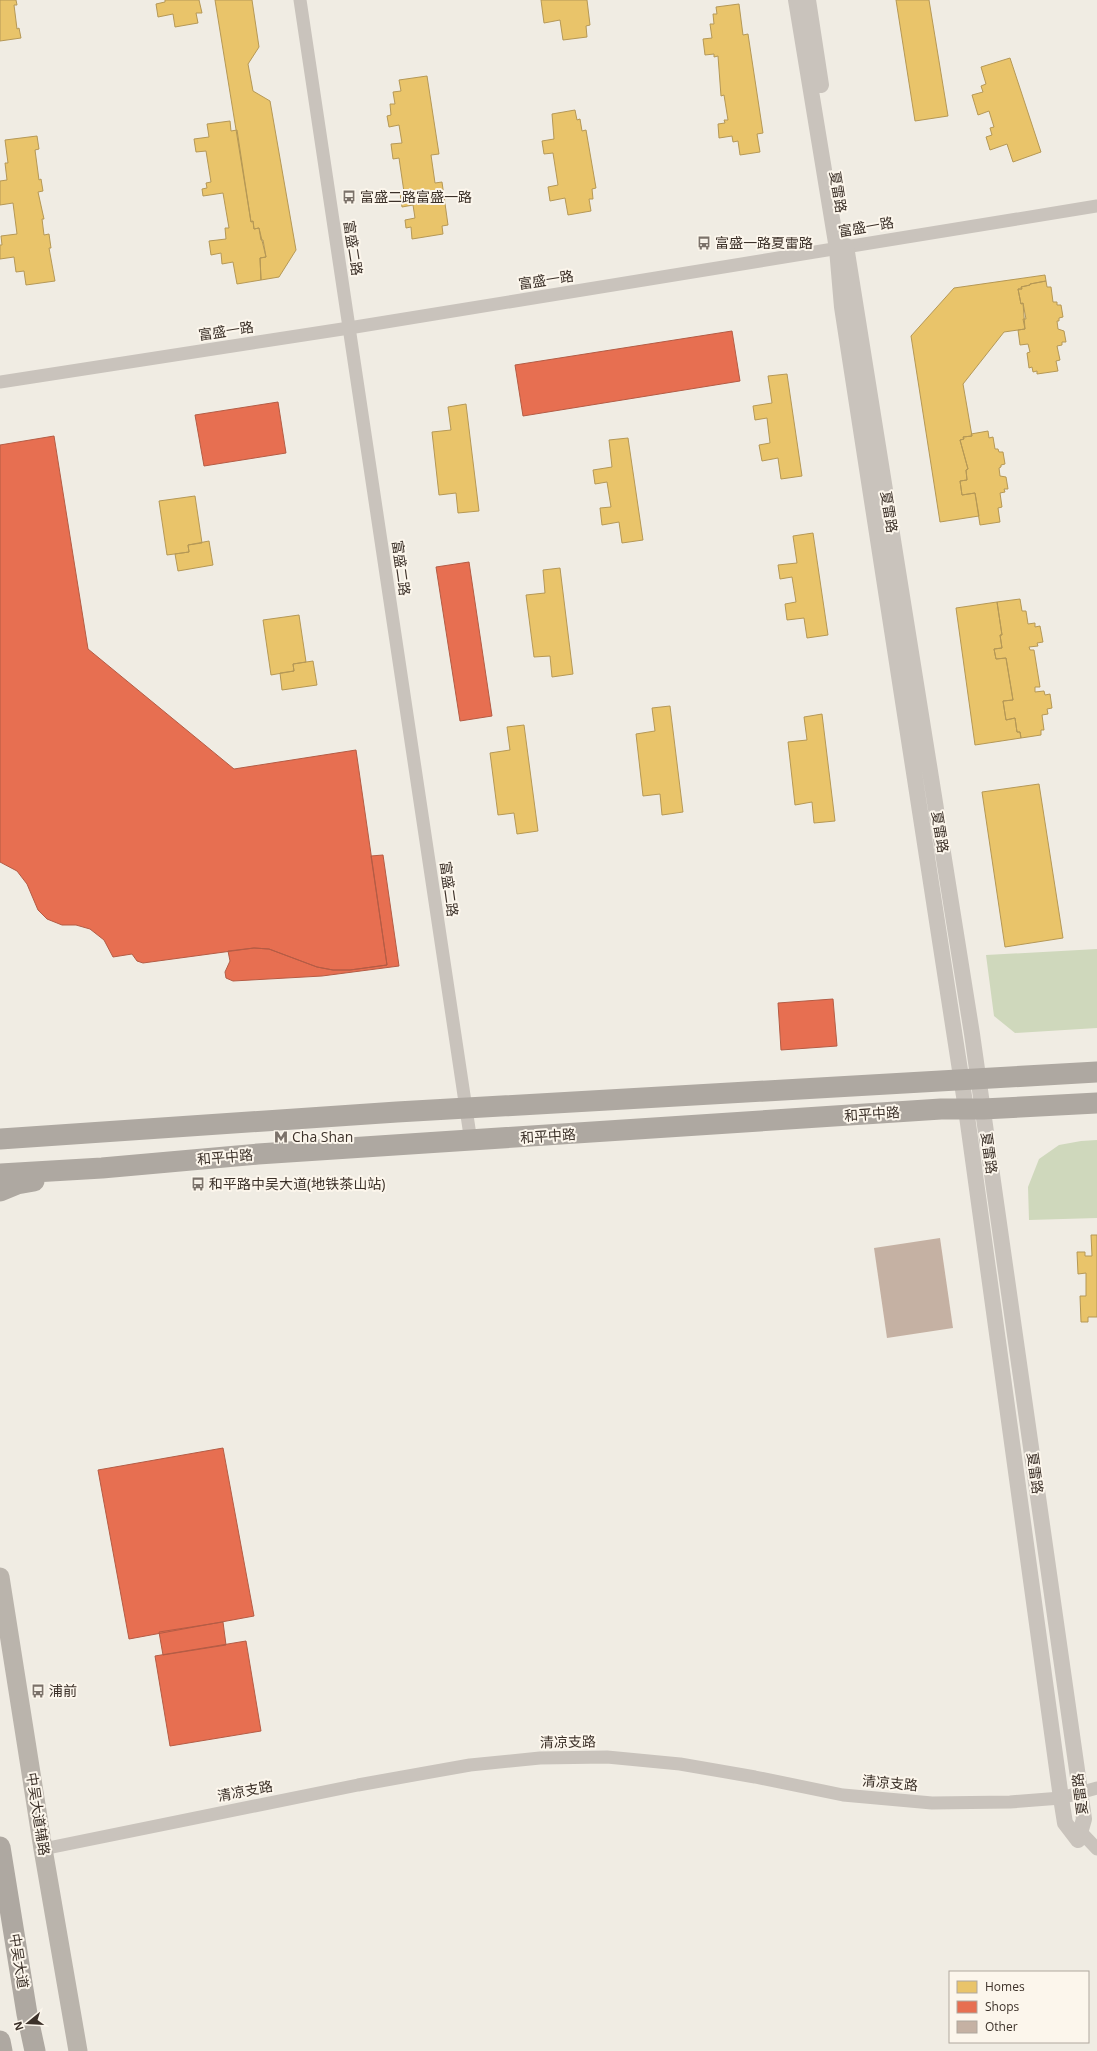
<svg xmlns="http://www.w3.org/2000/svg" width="1097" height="2051" font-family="'Open Sans','Noto Sans SC',sans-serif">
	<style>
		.green { fill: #cfd8bc }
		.homes { fill: #e9c46a; stroke: #b59856 }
		.shops { fill: #e76f51; stroke: #b45c45 }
		.building { fill: #c5b1a3 }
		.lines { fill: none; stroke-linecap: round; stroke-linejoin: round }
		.minor { stroke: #c9c3bc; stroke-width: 13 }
		.tertiary { stroke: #c9c3bc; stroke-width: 16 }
		.secondary { stroke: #bab4ac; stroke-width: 19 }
		.primary { stroke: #aea8a1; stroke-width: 21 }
		.labels { text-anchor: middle; stroke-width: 4; stroke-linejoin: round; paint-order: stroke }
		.street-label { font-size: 14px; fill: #3c3129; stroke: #fcf6ec }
		.poi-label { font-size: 14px; fill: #3c3129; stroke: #fcf6ec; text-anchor: start }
	</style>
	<rect width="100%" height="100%" fill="#f0ece3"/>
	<path class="green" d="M1097 949V1028L1015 1033 994 1016 986 955Z
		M1097 1140V1218L1029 1220 1028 1187 1039 1159 1059 1145 1081 1141Z"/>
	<path class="homes" d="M0 0H16L17 5H14L17 29 19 28 21 38 0 41Z
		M165 0H199L202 13H196L198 23 175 27 173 14 158 17 156 4 165 2Z
		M215 0H252L259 47 248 64 253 91 270 101 296 250 279 277 261 280 260 258 266 257 263 240H261L259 228 254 229 253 221 251 222Z
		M541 0H587L590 25 586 26 587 37 563 40 560 20 544 23Z
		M896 0H929L948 116 915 121Z
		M739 4 743 35 748 34 763 133 757 134 760 152 740 155 738 141 733 142 732 136 719 138 718 124 725 123 724 120H728L724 95 721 96 718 56 714 57V54L705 55 703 39 712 38 710 24H714L713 14H717L716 7Z
		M1010 58 1041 152 1013 162 1007 144 990 150 986 137 992 135 990 128 994 127 989 111 978 115 972 95 983 92 981 86 986 84 981 67Z
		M427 76 439 154 431 155 435 183 442 182 448 225 442 226 443 234 412 239 411 227 406 228 405 220 415 218 413 205 402 207 400 193 404 192 399 158 393 159 391 144 402 143 399 125 389 127 387 116 391 115 390 104H395L393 92 401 91 399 80Z
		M575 110 577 120 580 119 582 131 586 130 596 188 592 189 593 199H589L591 211 568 215 565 198 550 201 548 187 558 185 553 153 544 154 542 141 554 139 552 114Z
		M230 121 231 131 237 130 251 222 253 221 254 229 259 228 266 257 260 258 261 280 237 284 233 262 222 264 221 253 211 255 209 241 226 239 225 228H229L223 193 203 196 202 189 207 188 206 183 211 182 206 151 196 152 194 139 209 137 207 124Z
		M37 136 39 149 35 150 39 180 41 179 43 191 38 192 44 219H42L44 235 49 234 51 248H49L55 281 26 285 24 271 16 272 14 257 0 259V245H2L1 236 17 234 13 203 0 205V181L7 180 5 163H8L5 140Z
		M1045 275 1046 281 1030 284V285L1021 287 1022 289H1018L1021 304 1023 303 1025 329 1004 332 963 384 972 436 963 437 964 439 960 440 968 469 966 470 967 480 960 481 962 495 975 493 979 516 940 522 911 336 954 288Z
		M1046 281 1047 287H1051L1053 302H1057V305H1061L1063 317 1059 318V321H1057L1058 329 1064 331 1066 342H1062V345L1057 346 1060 360 1056 361 1058 371 1037 374V371L1033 372 1032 367 1029 368 1027 353 1030 352 1028 344 1020 345 1018 330 1025 329 1023 319H1026L1023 303 1021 304 1018 289H1022L1021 287 1030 285V284Z
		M787 374 802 476 781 479 778 458 762 461 759 445 770 443 767 418 755 420 753 406 772 403 768 376Z
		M466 404 479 511 458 513 456 493 439 495 432 432 451 430 448 407Z
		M988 431 989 438 993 437 995 449H998L999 452H1003L1005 464 1001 465V467L999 468 1000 476 1006 477 1008 489H1004L1005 492 1000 493 1002 507 998 508 1000 522 980 525 975 493 962 495 960 481 967 480 966 470 968 469 960 440 964 439 963 437 972 436 971 434Z
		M628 438 643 540 622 543 619 522 602 525 600 508 611 507 607 482 595 484 593 470 612 467 609 440Z
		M195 496 202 543 188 545 189 552 167 555 159 501Z
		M813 533 828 635 807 638 804 618 787 620 785 604 796 602 792 577 780 579 778 565 797 563 793 536Z
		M209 541 213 565 178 571 175 554 189 552 188 545Z
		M560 568 573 674 552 677 550 656 534 657 526 595 545 593 543 570Z
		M1020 599 1022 611H1026L1028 624 1035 623V627L1040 626 1043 642 1037 643 1038 646 1029 647 1030 650H1034L1040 687H1035V692L1044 691 1045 695 1050 694 1052 708 1047 709 1048 714 1042 715 1044 730H1041V735L1021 738 1020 732H1017L1015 718 1006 720 1003 701 1013 700 1006 658 996 659 994 649 1002 648 1000 635H1002L997 602Z
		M997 602 1002 635H1000L1002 648 994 649 996 659 1006 658 1013 700 1003 701 1006 720 1015 718 1017 732H1020L1021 738 975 745 956 608Z
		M299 615 306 662 293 664 294 671 271 675 263 620Z
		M313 661 317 685 282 690 280 673 294 671 293 664Z
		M670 706 683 812 662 815 660 794 643 796 636 734 655 731 652 708Z
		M822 714 835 821 814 823 812 802 795 805 788 742 807 740 804 717Z
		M524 725 538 831 517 834 514 813 498 815 490 753 510 750 507 727Z
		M1039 784 1063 938 1005 947 982 792Z
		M1091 1235H1097V1317H1088V1322H1081L1080 1296H1086V1273L1078 1274 1077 1252H1085V1256H1092Z"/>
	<path class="shops" d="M732 331 740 381 523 416 515 365Z
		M278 402 286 453 204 466 195 415Z
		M54 436 88 649 234 769 356 750 387 965 350 970H333L317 967 269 949 254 948 143 963 137 961 132 954 113 957 104 940 90 929 76 925H62L47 919 38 910 27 884 17 871 0 862V445Z
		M469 562 492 716 460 721 436 567Z
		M383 855 399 966 322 976 233 981 226 978 225 972 230 961 228 951 254 948 269 949 317 967 333 970H350L387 965 371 856Z
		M833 999 837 1046 781 1050 778 1003Z
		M223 1448 254 1616 129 1639 98 1470Z
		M223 1622 226 1645 163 1655 159 1632Z
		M246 1641 261 1731 170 1746 155 1656Z"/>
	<path class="building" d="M940 1238 953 1328 887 1338 874 1248Z"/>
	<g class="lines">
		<path class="minor" d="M300 0 471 1142
			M0 382 349 328 1097 206
			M1080 1831 1097 1849
			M43 1849 358 1785 470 1765 540 1758 607 1757 680 1764 755 1777 843 1795 932 1803 1010 1802 1061 1798 1097 1788"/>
		<path class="tertiary" d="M796 0 837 249 842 307 966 1109 1061 1798 1065 1823 1078 1840
			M808 0 821 85
			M846 246 972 1034 1084 1819 1078 1840"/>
		<path class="secondary" d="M0 1577 43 1849 78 2051"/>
		<path class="primary" d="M0 1139 397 1112 1097 1072
			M0 1174 102 1168 258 1154 941 1109H983L1097 1103
			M0 1191 17 1184 34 1181
			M0 1847 27 2014 35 2051
			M0 2041 2 2051"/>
	</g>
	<defs>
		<g id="bus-bare" transform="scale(1.08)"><path d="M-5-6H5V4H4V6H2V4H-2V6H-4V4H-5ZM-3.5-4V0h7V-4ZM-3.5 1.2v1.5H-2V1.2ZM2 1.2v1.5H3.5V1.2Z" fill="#7b726a" stroke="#fcf6ec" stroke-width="2.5" paint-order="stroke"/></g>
		<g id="metro-bare" transform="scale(1.08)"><path d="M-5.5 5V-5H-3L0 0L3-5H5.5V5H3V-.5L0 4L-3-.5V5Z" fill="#7b726a" stroke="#fcf6ec" stroke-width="2.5" paint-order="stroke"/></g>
	</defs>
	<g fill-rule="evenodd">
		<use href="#bus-bare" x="349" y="197"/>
		<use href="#bus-bare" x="704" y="243"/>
		<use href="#metro-bare" x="281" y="1137"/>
		<use href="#bus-bare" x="198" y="1184"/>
		<use href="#bus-bare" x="38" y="1691"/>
	</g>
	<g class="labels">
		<g class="street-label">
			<text transform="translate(838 192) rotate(81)" y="5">夏雷路</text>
			<text transform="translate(866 227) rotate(-10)" y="5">富盛一路</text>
			<text transform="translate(353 248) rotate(81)" y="5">富盛二路</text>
			<text transform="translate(546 280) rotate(-9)" y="5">富盛一路</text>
			<text transform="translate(226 331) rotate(-9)" y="5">富盛一路</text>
			<text transform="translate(889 512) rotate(81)" y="5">夏雷路</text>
			<text transform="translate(401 568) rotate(82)" y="5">富盛二路</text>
			<text transform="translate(940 832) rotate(81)" y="5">夏雷路</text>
			<text transform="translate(449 889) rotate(82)" y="5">富盛二路</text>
			<text transform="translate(872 1114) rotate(-4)" y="5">和平中路</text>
			<text transform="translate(548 1136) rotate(-4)" y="5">和平中路</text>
			<text transform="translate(989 1153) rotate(82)" y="5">夏雷路</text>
			<text transform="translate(225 1157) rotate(-5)" y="5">和平中路</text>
			<text transform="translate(1035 1473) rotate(82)" y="5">夏雷路</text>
			<text transform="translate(568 1742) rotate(-1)" y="5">清凉支路</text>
			<text transform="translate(890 1783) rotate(5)" y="5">清凉支路</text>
			<text transform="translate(245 1791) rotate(-11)" y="5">清凉支路</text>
			<text transform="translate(1080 1794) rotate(-97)" y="5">夏雷路</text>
			<text transform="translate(38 1814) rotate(81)" y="5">中吴大道辅路</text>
			<text transform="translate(19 1961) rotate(81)" y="5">中吴大道</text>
		</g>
		<g class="poi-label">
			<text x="360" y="202">富盛二路富盛一路</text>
			<text x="715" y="248">富盛一路夏雷路</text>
			<text x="292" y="1142">Cha Shan</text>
			<text x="209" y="1189">和平路中吴大道(地铁茶山站)</text>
			<text x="49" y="1696">浦前</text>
		</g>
	</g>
	<rect x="949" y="1971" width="140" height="72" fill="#fcf6ec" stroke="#afa79e"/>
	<rect x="957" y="1981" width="20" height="12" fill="#e9c46a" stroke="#afa79e"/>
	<text x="985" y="1991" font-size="12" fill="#3c3129">Homes</text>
	<rect x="957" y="2001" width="20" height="12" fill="#e76f51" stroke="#afa79e"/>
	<text x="985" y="2011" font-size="12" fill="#3c3129">Shops</text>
	<rect x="957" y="2021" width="20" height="12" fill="#c5b1a3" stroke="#afa79e"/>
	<text x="985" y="2031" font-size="12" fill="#3c3129">Other</text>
	<g transform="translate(28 2023) rotate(252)" stroke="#fcf6ec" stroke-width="3" paint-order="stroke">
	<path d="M0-3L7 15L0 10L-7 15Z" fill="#3c3129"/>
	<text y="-6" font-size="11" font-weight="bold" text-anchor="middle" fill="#3c3129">N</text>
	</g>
</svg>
